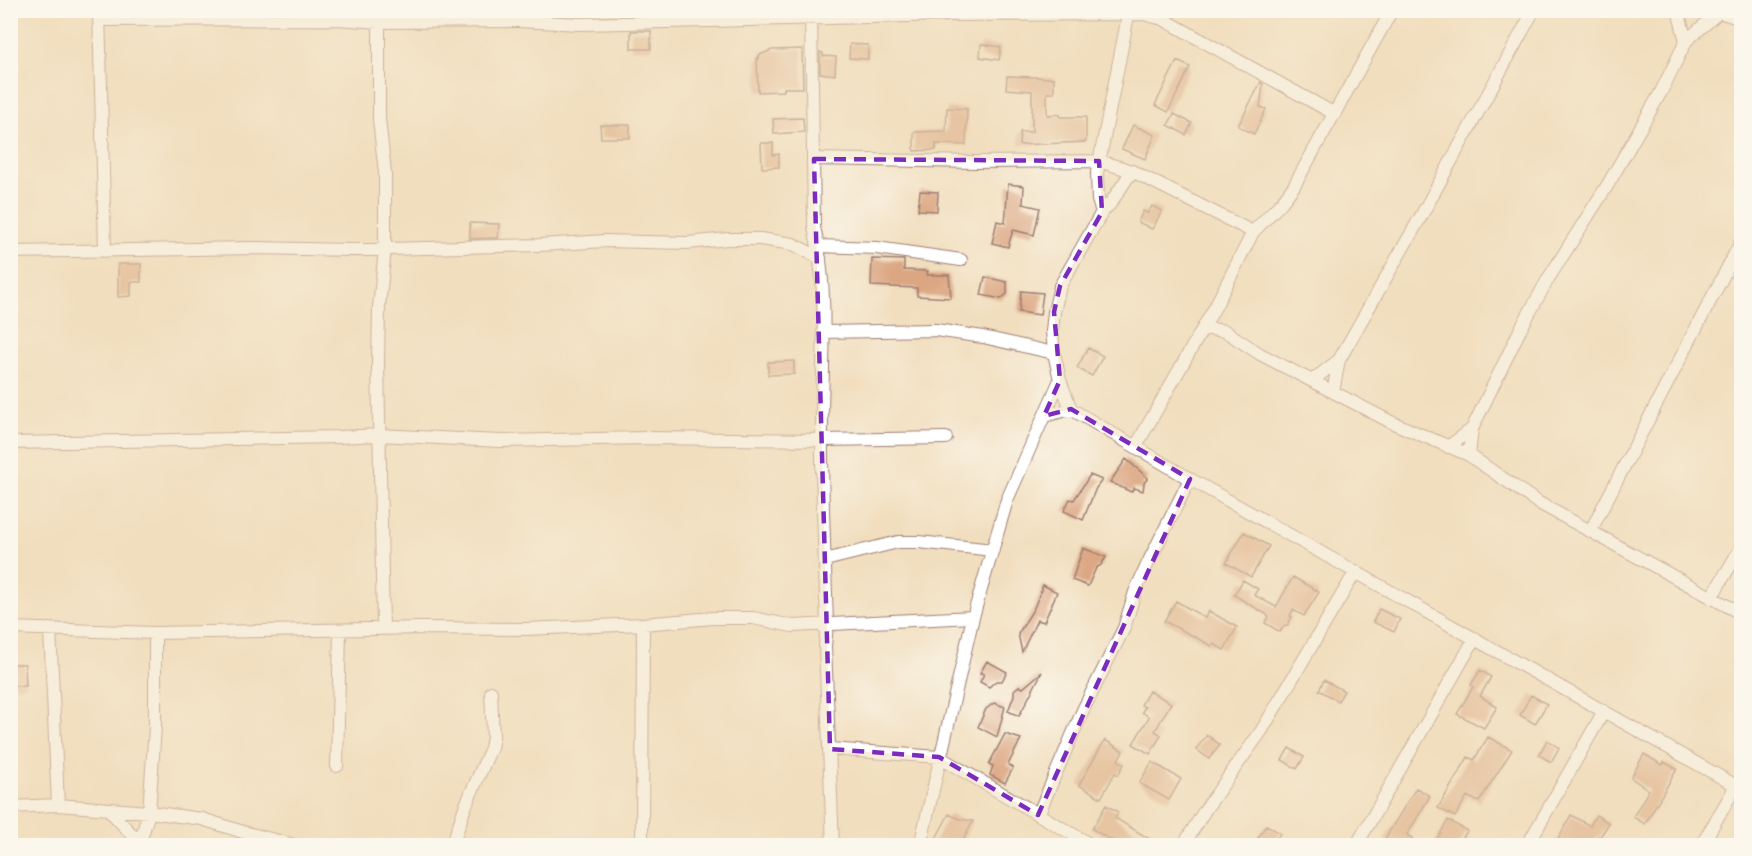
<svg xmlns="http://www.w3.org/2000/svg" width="1752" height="856" font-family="'Architects Daughter',sans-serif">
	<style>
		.building { fill: #dba681 }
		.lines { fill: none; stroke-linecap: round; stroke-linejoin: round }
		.minor-casing { stroke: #9e7e74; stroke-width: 14 }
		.minor { stroke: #fff; stroke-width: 12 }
		.marked { fill: none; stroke: #7b2cbf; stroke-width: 4.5; stroke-dasharray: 12 8; stroke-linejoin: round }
	</style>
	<rect width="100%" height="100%" fill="#fbf7ec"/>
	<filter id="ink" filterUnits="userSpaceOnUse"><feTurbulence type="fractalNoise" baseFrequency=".0167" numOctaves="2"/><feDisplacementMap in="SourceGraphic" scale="12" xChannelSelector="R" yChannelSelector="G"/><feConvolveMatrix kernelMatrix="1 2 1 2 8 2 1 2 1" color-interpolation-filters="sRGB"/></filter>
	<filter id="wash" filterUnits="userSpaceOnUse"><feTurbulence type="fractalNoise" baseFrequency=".008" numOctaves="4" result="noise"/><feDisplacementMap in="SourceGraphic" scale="24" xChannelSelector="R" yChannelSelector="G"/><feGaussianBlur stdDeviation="1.35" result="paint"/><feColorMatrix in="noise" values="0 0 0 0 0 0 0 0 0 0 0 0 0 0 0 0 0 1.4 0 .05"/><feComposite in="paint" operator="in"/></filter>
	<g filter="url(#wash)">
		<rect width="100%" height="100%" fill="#f1debe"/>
		<g id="blocks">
			<path class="building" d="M631 31H651V49H631Z
				M850 44 868 45V59L849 58Z
				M981 44 1001 47 999 60 980 57Z
				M802 49 803 88H784V91L758 92 757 58H759V55L772 50Z
				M820 52 823 53V56L836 57 835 75 820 73Z
				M1177 61 1190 67 1168 112 1155 105Z
				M1007 76 1054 78V93H1047V115L1060 114V117H1086V142L1019 145 1020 132H1032V91L1006 89Z
				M1261 82 1263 84 1260 107 1266 109 1254 134 1238 126Z
				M947 108 967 109 966 145 936 144V150L914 151V132L946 131Z
				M1174 114 1192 123 1186 135 1168 125Z
				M803 118 804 132 774 134 773 119Z
				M600 125H630V138H601Z
				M1133 125 1155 135 1145 159 1122 149Z
				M761 143H773V155L779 154V167L762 168Z
				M1008 184 1024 186 1023 204 1040 208 1034 235 1013 230 1008 247 992 243 997 221 1005 223Z
				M920 191 938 192 937 211 918 210Z
				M1152 206 1162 211 1152 229 1138 222 1143 211 1148 213Z
				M470 223 499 224 498 238 470 239Z
				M872 259 904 260V270L928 271 927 275H949L951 298 917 296V288L871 286Z
				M118 264H141V282H131V296L118 297Z
				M985 277 1007 282V294L1001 299 981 295Z
				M1021 291 1043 293 1040 315 1019 312Z
				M1088 348 1103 356 1092 376 1077 368Z
				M794 361V374L768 375V362Z
				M1126 459 1148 478 1144 483 1143 491 1134 488 1131 492 1110 482Z
				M1090 475 1102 480 1096 488 1083 520 1064 511 1070 499 1074 500Z
				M1244 532 1269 546 1251 577 1226 563Z
				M1083 548 1106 557 1101 565 1096 568 1088 586 1072 580Z
				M1293 577 1319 592 1304 616 1293 610 1290 616 1292 617 1287 626 1285 625 1280 632 1265 623 1269 616 1234 595 1243 580 1258 589 1254 595 1276 607Z
				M1043 585 1057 592 1044 622 1037 620 1022 652 1018 634 1034 608Z
				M1176 601 1205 618 1209 611 1237 627 1224 650 1214 644 1212 646 1164 621Z
				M1379 609 1400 619 1394 632 1373 622Z
				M987 661 1007 672 1002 681H996L989 687 980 682 984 674 980 673Z
				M10 664H25L26 686H10Z
				M1480 670 1491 677 1480 696 1497 707 1484 728 1457 714 1473 687 1471 685Z
				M1042 672 1019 716 1008 711 1014 695V690L1019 686 1023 688Z
				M1324 680 1344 691 1338 701 1319 690Z
				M1149 691 1171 703 1155 731 1161 735 1150 754 1133 744 1149 717 1142 712 1145 707 1141 705Z
				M1531 695 1547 704 1535 724 1520 715Z
				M994 703 1005 707 997 737 978 727 986 709Z
				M1005 734 1021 739 1008 765 1013 768 1005 783 990 775 993 766 989 764Z
				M1207 735 1220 745 1209 759 1196 749Z
				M1488 737 1512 750 1479 802 1467 796 1455 817 1438 808 1468 757 1474 760Z
				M1105 740 1123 751 1118 760 1124 764 1118 775 1115 773 1101 798 1079 785Z
				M1547 740 1559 748 1551 762 1539 755Z
				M1289 748 1304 757 1297 769 1282 760Z
				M1644 754 1662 765 1664 762 1677 769 1645 824 1633 817 1649 790 1631 778Z
				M1152 762 1181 779 1169 800 1139 783Z
				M1416 788 1430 796 1407 835 1412 838 1408 846H1393L1384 840Z
				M1106 805 1118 812 1115 818 1161 846H1110L1113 841 1092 829Z
				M949 814 960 819 973 821 960 846H932Z
				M1571 815 1590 826 1596 815 1609 823 1600 837 1598 836 1592 846H1554Z
				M1448 820 1467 831 1458 846H1433Z
				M1266 825 1280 833 1273 846 1258 838Z"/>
		</g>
	</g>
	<g filter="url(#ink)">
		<use href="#blocks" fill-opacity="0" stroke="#9e7e74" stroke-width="1.5"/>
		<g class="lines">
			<g class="minor-casing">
				<path id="minor" d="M99 10 105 251
					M1678 10 1686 41
					M1712 10 1742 19
					M811 12 814 227C829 290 822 359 822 423 821 490 825 558 827 625L825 646 833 846
					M1128 16 1097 173 1098 200 1102 212 1060 286 1054 312 1052 331 1054 353 1060 380 1071 409 1190 479 1742 789
					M99 20 337 19 379 22 517 21 582 24 952 15 1143 14 1163 19 1335 114
					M379 22V119L385 173V249L379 307 378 363 383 629
					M814 159 976 162 1099 161 1132 171 1253 232
					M1102 212 1110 204 1132 171
					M818 246 877 248 961 260
					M10 252 255 248 352 250 540 245 605 241 687 243 728 239H760L793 244 820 258
					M1203 328 1225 331 1260 354 1391 422 1469 455 1537 502 1742 614
					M823 332 936 330 983 337 1054 353
					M1313 380 1339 360
					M1333 392 1339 360 1420 218 1534 10
					M1044 416 1071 409
					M10 443 339 437 379 435 499 441 646 438 822 440 946 438
					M1136 446 1215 307 1253 232 1282 202 1294 186 1392 10
					M1448 447 1472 429
					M1469 455 1472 429 1520 330 1548 279 1607 186 1661 92 1686 41 1719 12
					M1591 530 1742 240
					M825 560 898 542H919L993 550
					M1711 598 1742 546
					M10 628 155 633 425 628 526 629 643 624 713 618H753L792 626 973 617
					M50 629 58 805
					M830 749 939 757 1093 846
					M337 766 340 630
					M10 807 58 805 149 812 202 819 243 832 298 846
					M110 811 139 842
					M1038 815 1083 710 1124 628 1135 592 1148 563 1190 479
					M139 846 149 812 155 727V633
					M452 846 465 807 491 748 493 737 491 692
					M642 846 643 624
					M920 846 973 617 1007 500 1060 380
					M1183 846 1205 810 1262 730 1356 571
					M1356 846 1475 638
					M1527 846 1604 711
					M1701 846 1736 786"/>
			</g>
			<use href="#minor" class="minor"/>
		</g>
	</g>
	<path d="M0 0H1752V856H0ZM814 159 1099 161 1102 212 1060 286 1054 312 1060 380 1044 416 1071 409 1190 479 1038 815 939 757 830 749Z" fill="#f1debe" fill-opacity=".55" fill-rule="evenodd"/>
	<path class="marked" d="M814 159 1099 161 1102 212 1060 286 1054 312 1060 380 1044 416 1071 409 1190 479 1038 815 939 757 830 749Z"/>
	<rect width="1752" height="856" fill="none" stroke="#fbf7ec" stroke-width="36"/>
</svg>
